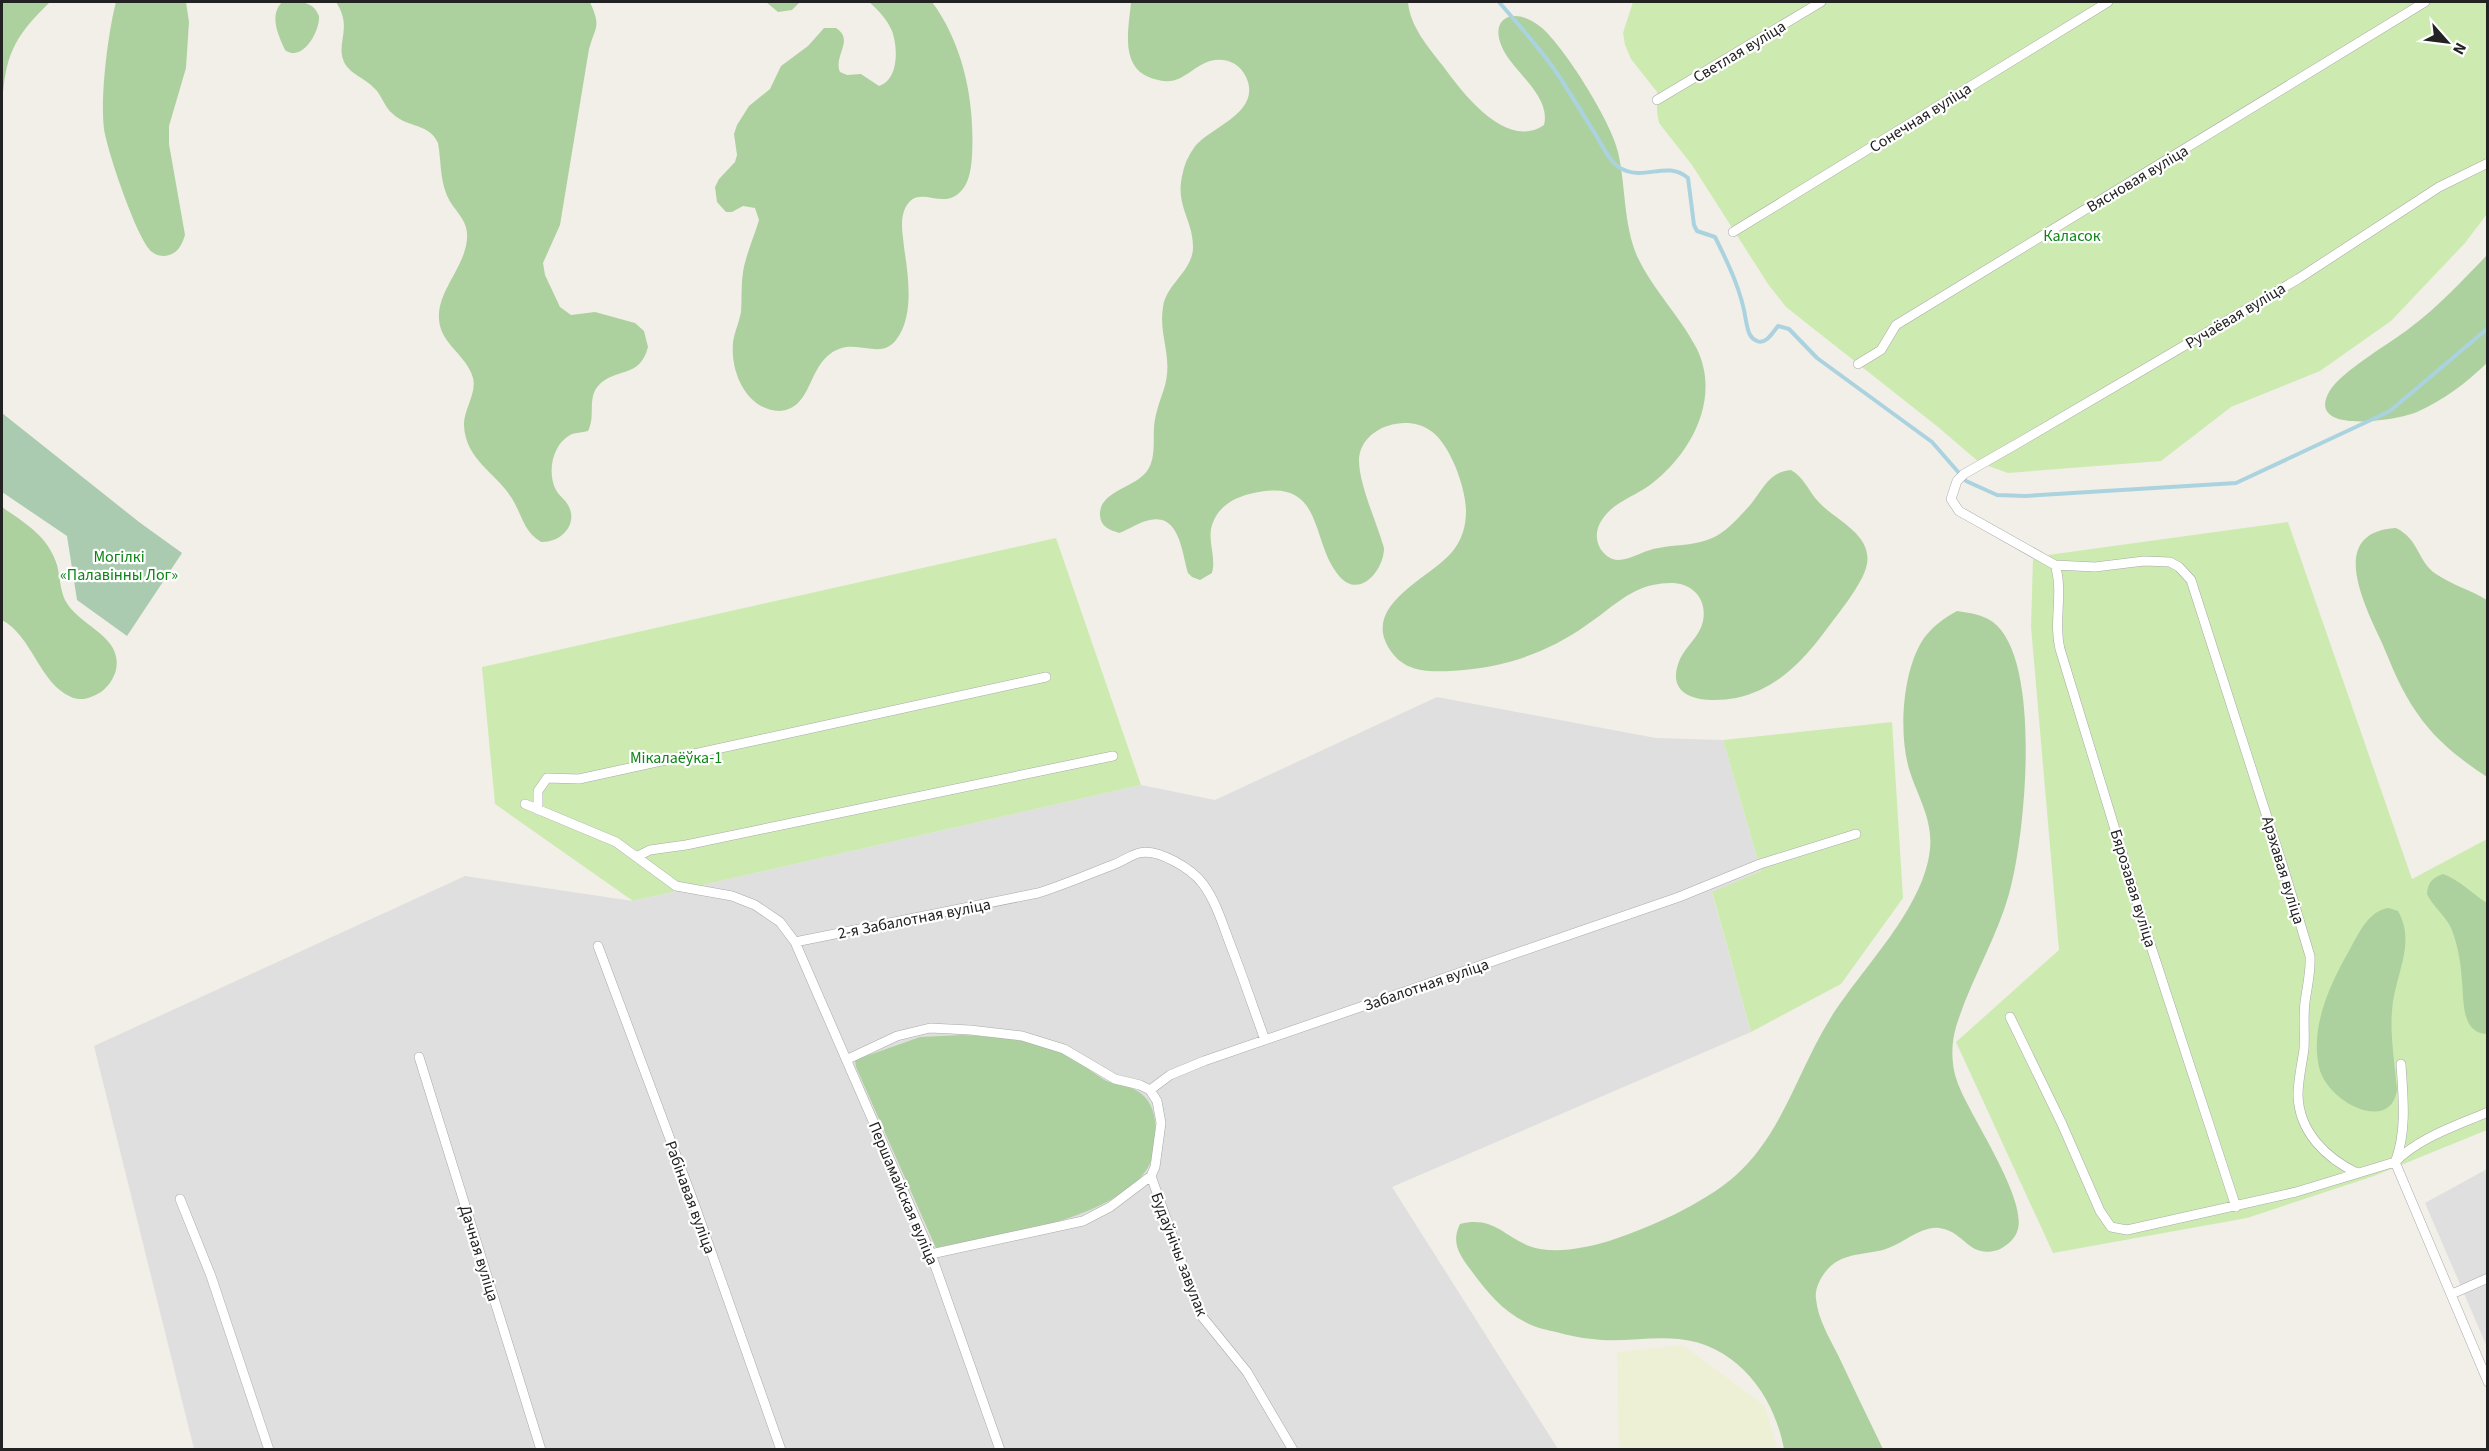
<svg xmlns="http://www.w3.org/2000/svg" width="2489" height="1451" font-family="'Source Sans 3',sans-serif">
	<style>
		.residential { fill: #e0dfdf }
		.farmland { fill: #eef0d5 }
		.grass { fill: #cdebb0 }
		.forest { fill: #add19e }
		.cemetery { fill: #aacbaf }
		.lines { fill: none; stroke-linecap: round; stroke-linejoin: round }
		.stream { stroke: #aad3df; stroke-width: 4 }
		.minor-casing { stroke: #a9a9a9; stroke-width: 10 }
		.minor { stroke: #fff; stroke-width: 9 }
		.labels { text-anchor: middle; stroke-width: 4.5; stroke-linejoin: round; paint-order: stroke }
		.street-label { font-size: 16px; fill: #222; stroke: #fff }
		.park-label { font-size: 16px; fill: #0c8416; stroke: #fff }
	</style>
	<rect width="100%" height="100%" fill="#f2efe9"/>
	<path class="residential" d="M1437 697 1656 738 1723 740 1761 871 1712 893 1751 1032 1392 1187 1558 1449H194L94 1046 465 876 633 901 1141 785 1215 800Z
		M2487 1169V1347L2425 1203Z"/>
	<path class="farmland" d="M1683 1345 1765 1406 1777 1449H1619L1617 1352Z"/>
	<path class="grass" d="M1633 2H2487V214L2465 243 2391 321 2320 371 2231 407 2161 461 2008 473 1980 463 1938 427 1786 307 1768 284 1692 165 1659 123 1657 112V92L1631 59 1625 45 1623 33Z
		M2288 522 2412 879 2487 839V1130L2374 1176 2247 1218 2053 1253 1956 1042 2059 950 2031 627 2033 557Z
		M1056 538 1141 785 633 901 495 804 482 667Z
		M1892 722 1903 898 1841 984 1751 1032 1712 892 1761 871 1723 740Z"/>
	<path class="forest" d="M2 2H50C12 39 5 56 2 108Z
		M116 2H186L189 22 186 68 169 126V144L185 235C182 244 179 252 169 255 164 257 157 256 152 252 137 240 107 150 104 129 100 98 108 32 116 2Z
		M282 2C297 1 313 0 319 16 320 32 302 63 285 50 278 34 269 16 282 2Z
		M336 2H590C601 27 596 25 589 49L560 225 543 263 545 275 560 307 571 315 595 312 635 323 644 331 648 347C640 379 615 367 598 386 587 399 596 416 588 431 582 433 576 432 570 435 552 445 547 473 556 490 559 496 565 499 568 505 579 524 561 543 541 542 523 531 522 514 511 497 495 472 466 460 464 426 463 410 477 394 473 378 467 355 440 344 439 319 437 289 469 264 467 233 466 217 451 208 446 193 440 177 441 160 438 143 429 123 408 128 393 114 384 107 382 95 374 88 366 79 352 75 345 64 334 44 354 29 336 2Z
		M766 2H800L792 10 778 12Z
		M869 2H932C964 45 975 103 972 156 971 170 969 188 955 196 937 207 915 183 904 211 900 223 903 235 904 247 908 274 915 316 896 340 879 362 855 335 830 354 811 368 810 399 791 408 781 413 771 411 761 406 740 394 731 366 733 343 734 333 739 323 741 312 742 299 741 285 743 272 746 254 754 237 759 220L755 208 743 206 732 212H726L717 202 715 187 719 179 735 162 737 155 734 134 737 125 749 106 770 89 781 66 808 46 824 28H836C855 40 833 56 840 72L847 75 861 74 879 86C899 80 898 47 892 31 887 19 878 10 869 2Z
		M1131 2H1408C1410 26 1428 47 1443 66 1462 92 1506 151 1544 125 1551 98 1518 75 1505 53 1485 18 1514 4 1542 28 1565 48 1612 123 1618 152 1626 187 1623 222 1637 256 1653 290 1680 316 1697 349 1721 399 1691 454 1650 485 1635 496 1615 502 1604 517 1594 529 1594 546 1607 556 1620 566 1636 554 1650 550 1673 543 1696 548 1718 535 1731 527 1741 515 1751 504 1764 488 1769 472 1791 470 1804 478 1807 488 1816 499 1834 522 1884 536 1862 578 1853 595 1841 610 1829 626 1805 659 1778 689 1736 698 1708 703 1662 701 1680 659 1686 646 1700 636 1703 621 1705 610 1703 600 1695 592 1684 581 1668 582 1653 585 1628 590 1609 610 1588 624 1546 654 1503 668 1451 671 1430 672 1407 672 1393 654 1356 607 1428 580 1452 552 1462 540 1466 526 1466 511 1466 488 1450 444 1431 431 1406 412 1358 428 1359 462 1360 487 1377 523 1384 548 1384 570 1360 599 1340 577 1309 542 1326 477 1254 493 1238 496 1221 504 1214 520 1205 538 1217 555 1212 573L1200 580 1192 577 1188 573C1182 554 1180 513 1150 520 1139 522 1130 529 1119 533 1110 530 1101 527 1100 516 1098 491 1135 488 1147 471 1156 458 1153 442 1154 427 1155 415 1159 403 1163 392 1175 358 1158 337 1163 307 1166 284 1193 271 1193 247 1193 219 1174 205 1183 172 1185 162 1191 151 1197 144 1214 126 1262 111 1246 77 1238 59 1217 55 1201 65 1193 69 1186 76 1178 79 1169 83 1160 81 1151 78 1119 67 1129 27 1131 2Z
		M2487 255V363C2466 383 2444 400 2417 412 2399 420 2305 436 2329 392 2341 371 2391 343 2411 327 2439 306 2463 280 2487 255Z
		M2 507C25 523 48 536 57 565 60 576 60 590 65 600 79 627 123 635 116 670 114 678 108 687 101 692 93 697 82 702 71 697 39 683 33 637 2 620Z
		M2396 528C2420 540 2417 561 2436 574 2452 585 2471 590 2487 600V777C2461 760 2435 740 2417 713 2402 692 2392 667 2382 643 2365 606 2326 532 2396 528Z
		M1957 611C1970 613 1981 614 1993 622 2043 660 2025 839 2009 894 1996 940 1970 981 1956 1027 1951 1043 1951 1065 1957 1081 1968 1114 2030 1201 2017 1232 2014 1240 2005 1247 1998 1250 1968 1259 1965 1231 1939 1228 1920 1226 1902 1245 1883 1250 1867 1254 1851 1253 1836 1262 1825 1269 1814 1286 1816 1299 1818 1319 1829 1337 1838 1355 1853 1387 1868 1418 1883 1449H1784C1774 1395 1737 1345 1679 1339 1650 1336 1620 1343 1592 1339 1580 1338 1567 1335 1556 1332 1547 1330 1537 1328 1529 1324 1503 1312 1487 1292 1470 1269 1459 1254 1451 1242 1460 1224 1493 1216 1502 1235 1529 1246 1553 1255 1585 1248 1609 1241 1647 1229 1705 1203 1735 1176 1782 1135 1798 1070 1830 1019 1861 969 1924 909 1930 849 1933 820 1918 797 1910 772 1898 736 1902 670 1924 638 1933 626 1944 618 1957 611Z
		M2443 874C2458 879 2473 894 2487 903V1034C2461 1033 2464 1001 2462 982 2461 964 2458 945 2451 928 2445 915 2433 907 2427 894 2428 882 2432 878 2443 874Z
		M2389 908 2398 911C2417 944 2394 976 2392 1011 2390 1037 2395 1064 2397 1090 2390 1135 2326 1101 2319 1067 2310 1026 2330 984 2350 949 2359 933 2369 910 2389 908Z
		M962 1035C995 1037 1030 1039 1061 1052 1076 1059 1089 1070 1103 1079 1113 1085 1124 1084 1134 1089 1154 1099 1157 1120 1155 1140 1153 1164 1147 1174 1127 1189 1078 1226 996 1235 936 1248L856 1067 855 1060 920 1037Z"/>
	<path class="cemetery" d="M2 413 139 522 182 553 127 636 77 600 67 536 2 492Z"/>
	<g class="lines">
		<path class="stream" d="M1499 2C1517 23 1536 44 1552 66 1568 89 1582 113 1597 137 1603 147 1611 164 1622 169 1646 181 1667 160 1688 178L1694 225 1697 231 1715 237C1728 263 1742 292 1746 321 1748 329 1748 337 1757 341 1766 345 1773 332 1778 326L1789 329 1817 358 1932 442 1966 481 1997 495 2025 496 2236 483 2390 411 2488 328"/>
		<g class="minor-casing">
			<path id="minor" d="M1657 100 1821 2
				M1733 232 2108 2
				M1858 364 1881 350 1896 325 2425 2
				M2055 565C2064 592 2053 622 2060 649L2146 931 2236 1207
				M525 804 616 842 676 886 732 896 755 905 780 922 795 942 931 1254 1000 1450
				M538 810V791L547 778 579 779 1046 677
				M638 856 650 850 686 845 1113 756
				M795 942 1038 893C1064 885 1089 874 1115 864 1123 861 1131 855 1139 853 1158 848 1192 869 1203 884 1215 900 1222 922 1229 941 1242 974 1253 1007 1265 1040
				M598 946 695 1206 781 1450
				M2010 1017 2062 1124 2100 1211 2111 1227 2127 1230 2296 1192 2395 1162
				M419 1057 541 1450
				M848 1059 897 1036 930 1028 970 1030 1022 1036 1064 1049 1115 1079 1140 1085 1150 1090 1157 1101 1161 1123 1155 1167 1151 1176 1110 1207 1083 1221 931 1254
				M1150 1090 1170 1075 1204 1061 1679 897 1760 864 1856 834
				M2396 1160C2407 1128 2403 1097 2401 1064
				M2395 1162 2488 1382
				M2395 1162C2420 1137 2456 1126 2488 1112
				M2357 1173C2326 1158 2299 1132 2298 1095 2298 1080 2302 1064 2304 1049 2305 1034 2303 1018 2305 1002 2307 987 2311 972 2310 956L2284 870 2191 580 2179 567 2170 562 2144 561 2095 567 2055 565 1959 511 1951 499 1957 481 1964 474 2020 442 2298 279 2439 187 2488 163
				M1151 1176 1200 1314 1247 1372 1293 1450
				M180 1199 211 1276 269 1450
				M2452 1294 2488 1278"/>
		</g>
		<use href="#minor" class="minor"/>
	</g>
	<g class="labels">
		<g class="street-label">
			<text transform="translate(1739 51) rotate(-31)" y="6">Светлая вуліца</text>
			<text transform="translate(1920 117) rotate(-32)" y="6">Сонечная вуліца</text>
			<text transform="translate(2137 178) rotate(-31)" y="6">Вясновая вуліца</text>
			<text transform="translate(2235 315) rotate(-31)" y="6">Ручаёвая вуліца</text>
			<text transform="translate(2284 870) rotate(73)" y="6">Арэхавая вуліца</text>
			<text transform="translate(2134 888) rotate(73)" y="6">Бярозавая вуліца</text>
			<text transform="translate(914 918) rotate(-11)" y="6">2-я Забалотная вуліца</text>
			<text transform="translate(1426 984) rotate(-19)" y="6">Забалотная вуліца</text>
			<text transform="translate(904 1193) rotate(67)" y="6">Першамайская вуліца</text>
			<text transform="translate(691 1197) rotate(70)" y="6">Рабінавая вуліца</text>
			<text transform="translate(480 1253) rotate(73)" y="6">Дачная вуліца</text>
			<text transform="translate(1180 1254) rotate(69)" y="6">Будаўнічы завулак</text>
		</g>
		<g class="park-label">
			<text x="2072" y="241">Каласок</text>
			<text x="119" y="562">Могілкі<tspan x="119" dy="18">«Палавінны Лог»</tspan></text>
			<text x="676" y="763">Мікалаёўка-1</text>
		</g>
	</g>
	<rect width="2489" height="1451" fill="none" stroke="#222222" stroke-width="6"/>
	<g transform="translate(2447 42) rotate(118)" stroke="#ffffff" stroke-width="4.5" paint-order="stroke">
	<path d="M0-4.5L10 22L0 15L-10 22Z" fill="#222222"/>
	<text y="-9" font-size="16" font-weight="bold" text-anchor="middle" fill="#222222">N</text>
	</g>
</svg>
